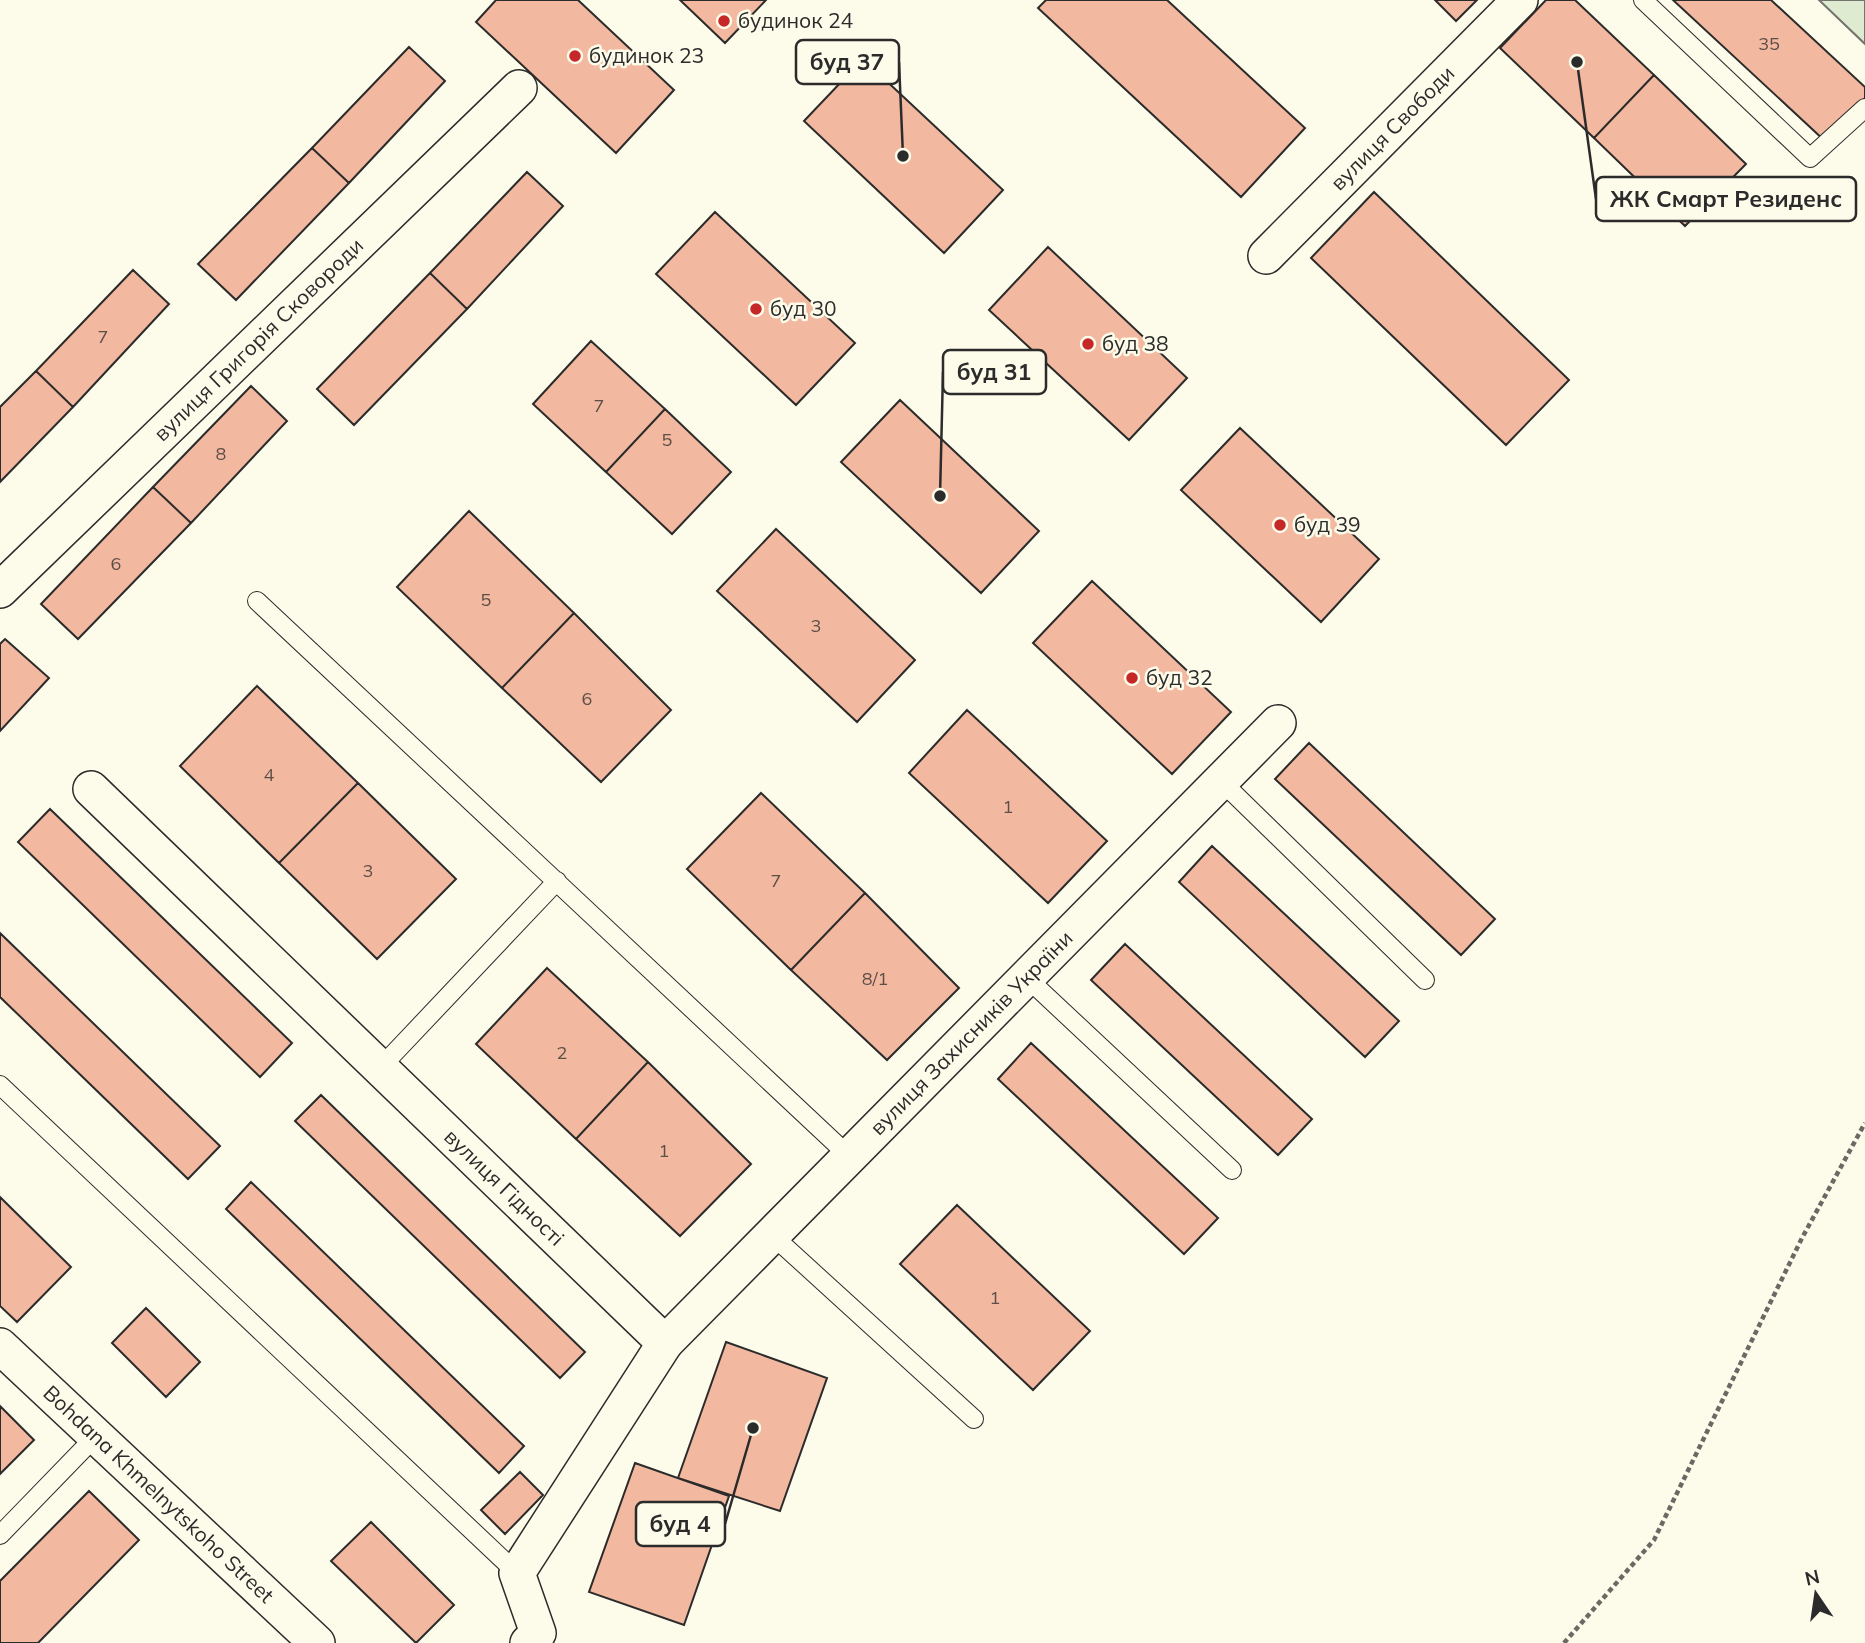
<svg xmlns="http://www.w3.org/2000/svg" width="1865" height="1643" font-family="Mulish,sans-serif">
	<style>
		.green { fill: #deebd1; stroke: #74746e; stroke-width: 2 }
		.building { fill: #f2b8a0; stroke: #2b2b2b; stroke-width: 2 }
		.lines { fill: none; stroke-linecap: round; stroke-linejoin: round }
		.lane-casing { stroke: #2b2b2b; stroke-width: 20 }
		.street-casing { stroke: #2b2b2b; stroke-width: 38 }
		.path { stroke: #6a6964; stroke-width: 4.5; stroke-dasharray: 5 3.5; stroke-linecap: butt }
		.lane { stroke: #fdfbea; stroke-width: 18 }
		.street { stroke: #fdfbea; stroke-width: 35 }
		.poi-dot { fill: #c62828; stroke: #fdfbea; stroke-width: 2.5 }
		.labels { text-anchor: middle; stroke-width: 5; stroke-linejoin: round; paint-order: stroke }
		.number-label { font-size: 18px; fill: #5d4e48 }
		.poi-label { font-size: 21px; fill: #2b2b2b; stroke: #fdfbea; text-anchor: start }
		.street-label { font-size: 21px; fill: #2b2b2b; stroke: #fdfbea }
		.leader { fill: none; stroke: #2b2b2b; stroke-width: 2.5 }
		.callout-dot { fill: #2b2b2b; stroke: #fdfbea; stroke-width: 2.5 }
		.callout { fill: #fdfbea; stroke: #2b2b2b; stroke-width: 2.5 }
		.callout-label { font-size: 23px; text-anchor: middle; font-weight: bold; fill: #2b2b2b }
	</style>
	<rect width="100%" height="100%" fill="#fdfbea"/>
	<path class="green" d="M1819 0H1865V44Z"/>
	<path class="building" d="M496 0H578L674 90 616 153 476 22Z
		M680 0H766L725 43Z
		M1046 0H1167L1305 128 1241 197 1038 8Z
		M1435 0H1477L1456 21Z
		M1546 0H1575L1654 75 1594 138 1500 48Z
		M1673 0H1771L1865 87V98L1825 141Z
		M409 47 445 81 349 183 312 148Z
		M863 59 1003 190 944 253 804 121Z
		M1654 75 1746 164 1685 226 1594 138Z
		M312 148 349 183 236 300 198 264Z
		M527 172 563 206 467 309 430 273Z
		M1374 192 1569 380 1506 445 1311 258Z
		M715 212 855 343 796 405 656 274Z
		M1048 247 1187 378 1129 440 989 310Z
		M133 270 169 304 73 407 36 371Z
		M430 273 467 309 354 425 317 389Z
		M591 341 665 409 606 472 533 404Z
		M36 371 73 407 0 482V407Z
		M251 386 287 421 191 523 153 487Z
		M900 400 1039 531 981 593 841 462Z
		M665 409 731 472 672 534 606 472Z
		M1240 428 1379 559 1321 622 1181 490Z
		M153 487 191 523 78 639 41 604Z
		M469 511 574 613 502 688 397 587Z
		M776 529 915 660 857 722 717 591Z
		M1092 581 1231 712 1172 774 1033 643Z
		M574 613 671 710 601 782 502 688Z
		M5 639 49 678 0 731V644Z
		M257 686 358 783 279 863 180 766Z
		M967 710 1107 841 1048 903 909 773Z
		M1309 743 1495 919 1461 955 1275 779Z
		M358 783 456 879 377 959 279 863Z
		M761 793 865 893 791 970 687 869Z
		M50 809 292 1043 260 1077 18 842Z
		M1212 846 1399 1021 1365 1057 1179 882Z
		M865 893 959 988 887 1060 791 970Z
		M0 933 220 1146 188 1179 0 997Z
		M1125 944 1312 1119 1278 1155 1091 980Z
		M547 968 648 1062 576 1139 476 1044Z
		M1031 1043 1218 1218 1184 1254 998 1079Z
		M648 1062 751 1164 680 1236 576 1139Z
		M321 1095 585 1352 560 1378 295 1121Z
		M251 1182 524 1446 499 1473 226 1209Z
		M0 1197 71 1267 17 1322 0 1306Z
		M957 1205 1090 1331 1033 1390 900 1264Z
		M146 1308 200 1362 166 1397 112 1343Z
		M726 1342 827 1378 780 1511 678 1478Z
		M0 1406 34 1440 0 1474Z
		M635 1463 729 1496 684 1625 589 1592Z
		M520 1472 543 1495 505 1534 481 1510Z
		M89 1491 139 1540 38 1643H0V1581Z
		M371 1522 454 1605 416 1643 331 1561Z"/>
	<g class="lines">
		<g class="lane-casing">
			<path id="lane" d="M1643 0 1810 158 1865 108
				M257 601 850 1157
				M1221 781 1425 980
				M1027 978 1232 1170
				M380 1068 557 881
				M0 1085 517 1573
				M772 1235 974 1419
				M0 1535 95 1437"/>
		</g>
		<g class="street-casing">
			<g id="street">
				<path id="s1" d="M1266 256 1520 0"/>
				<path id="s2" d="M0 590 519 88"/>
				<path id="s3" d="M91 789 665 1343 517 1573 538 1633 528 1643"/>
				<path id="s4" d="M665 1343 1278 723"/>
				<path id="s5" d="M0 1346 317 1643"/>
			</g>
		</g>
		<path class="path" d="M1564 1643 1654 1540 1802 1238 1865 1123"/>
		<use href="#lane" class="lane"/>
		<use href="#street" class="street"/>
	</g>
	<g class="poi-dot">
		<circle cx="724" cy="21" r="7"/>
		<circle cx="575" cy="56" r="7"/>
		<circle cx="756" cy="309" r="7"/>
		<circle cx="1088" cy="344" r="7"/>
		<circle cx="1280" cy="525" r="7"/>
		<circle cx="1132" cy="678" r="7"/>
	</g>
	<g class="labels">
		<g class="number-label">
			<text x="1769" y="50">35</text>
			<text x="103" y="343">7</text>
			<text x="599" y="412">7</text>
			<text x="667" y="446">5</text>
			<text x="221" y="460">8</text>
			<text x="116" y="570">6</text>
			<text x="486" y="606">5</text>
			<text x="816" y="632">3</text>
			<text x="587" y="705">6</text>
			<text x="269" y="781">4</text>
			<text x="1008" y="813">1</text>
			<text x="368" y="877">3</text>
			<text x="776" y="887">7</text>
			<text x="875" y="985">8/1</text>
			<text x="562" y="1059">2</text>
			<text x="664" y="1157">1</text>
			<text x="995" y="1304">1</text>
		</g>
		<g class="poi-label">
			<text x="738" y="28">будинок 24</text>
			<text x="589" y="63">будинок 23</text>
			<text x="770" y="316">буд 30</text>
			<text x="1102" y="351">буд 38</text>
			<text x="1294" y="532">буд 39</text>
			<text x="1146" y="685">буд 32</text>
		</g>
		<g class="street-label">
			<text dy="7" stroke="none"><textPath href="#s1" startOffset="180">вулиця Свободи</textPath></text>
			<text dy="7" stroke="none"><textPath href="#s2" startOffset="360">вулиця Григорія Сковороди</textPath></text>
			<text dy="7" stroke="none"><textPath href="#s4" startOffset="436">вулиця Захисників України</textPath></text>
			<text dy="7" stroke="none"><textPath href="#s3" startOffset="574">вулиця Гідності</textPath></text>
			<text dy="7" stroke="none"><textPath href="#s5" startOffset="217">Bohdana Khmelnytskoho Street</textPath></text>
		</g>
	</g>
	<path class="leader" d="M903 156L899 62M1577 62L1596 199M940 496L943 372M753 1428L725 1524"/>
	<g class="callout-dot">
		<circle cx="903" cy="156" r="7"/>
		<circle cx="1577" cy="62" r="7"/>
		<circle cx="940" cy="496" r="7"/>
		<circle cx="753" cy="1428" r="7"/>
	</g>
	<g class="callout">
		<rect x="796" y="40" width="103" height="44" rx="7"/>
		<rect x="1596" y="177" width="260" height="44" rx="7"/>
		<rect x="943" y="350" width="103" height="44" rx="7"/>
		<rect x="636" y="1502" width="89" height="44" rx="7"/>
	</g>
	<g class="callout-label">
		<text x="847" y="70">буд 37</text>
		<text x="1726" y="207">ЖК Смарт Резиденс</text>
		<text x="994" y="380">буд 31</text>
		<text x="680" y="1532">буд 4</text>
	</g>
	<g transform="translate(1816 1594) rotate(347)" stroke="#fdfbea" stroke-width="5" paint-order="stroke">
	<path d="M0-5L12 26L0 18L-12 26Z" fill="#2b2b2b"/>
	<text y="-10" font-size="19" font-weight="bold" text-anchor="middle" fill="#2b2b2b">N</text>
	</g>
</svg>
